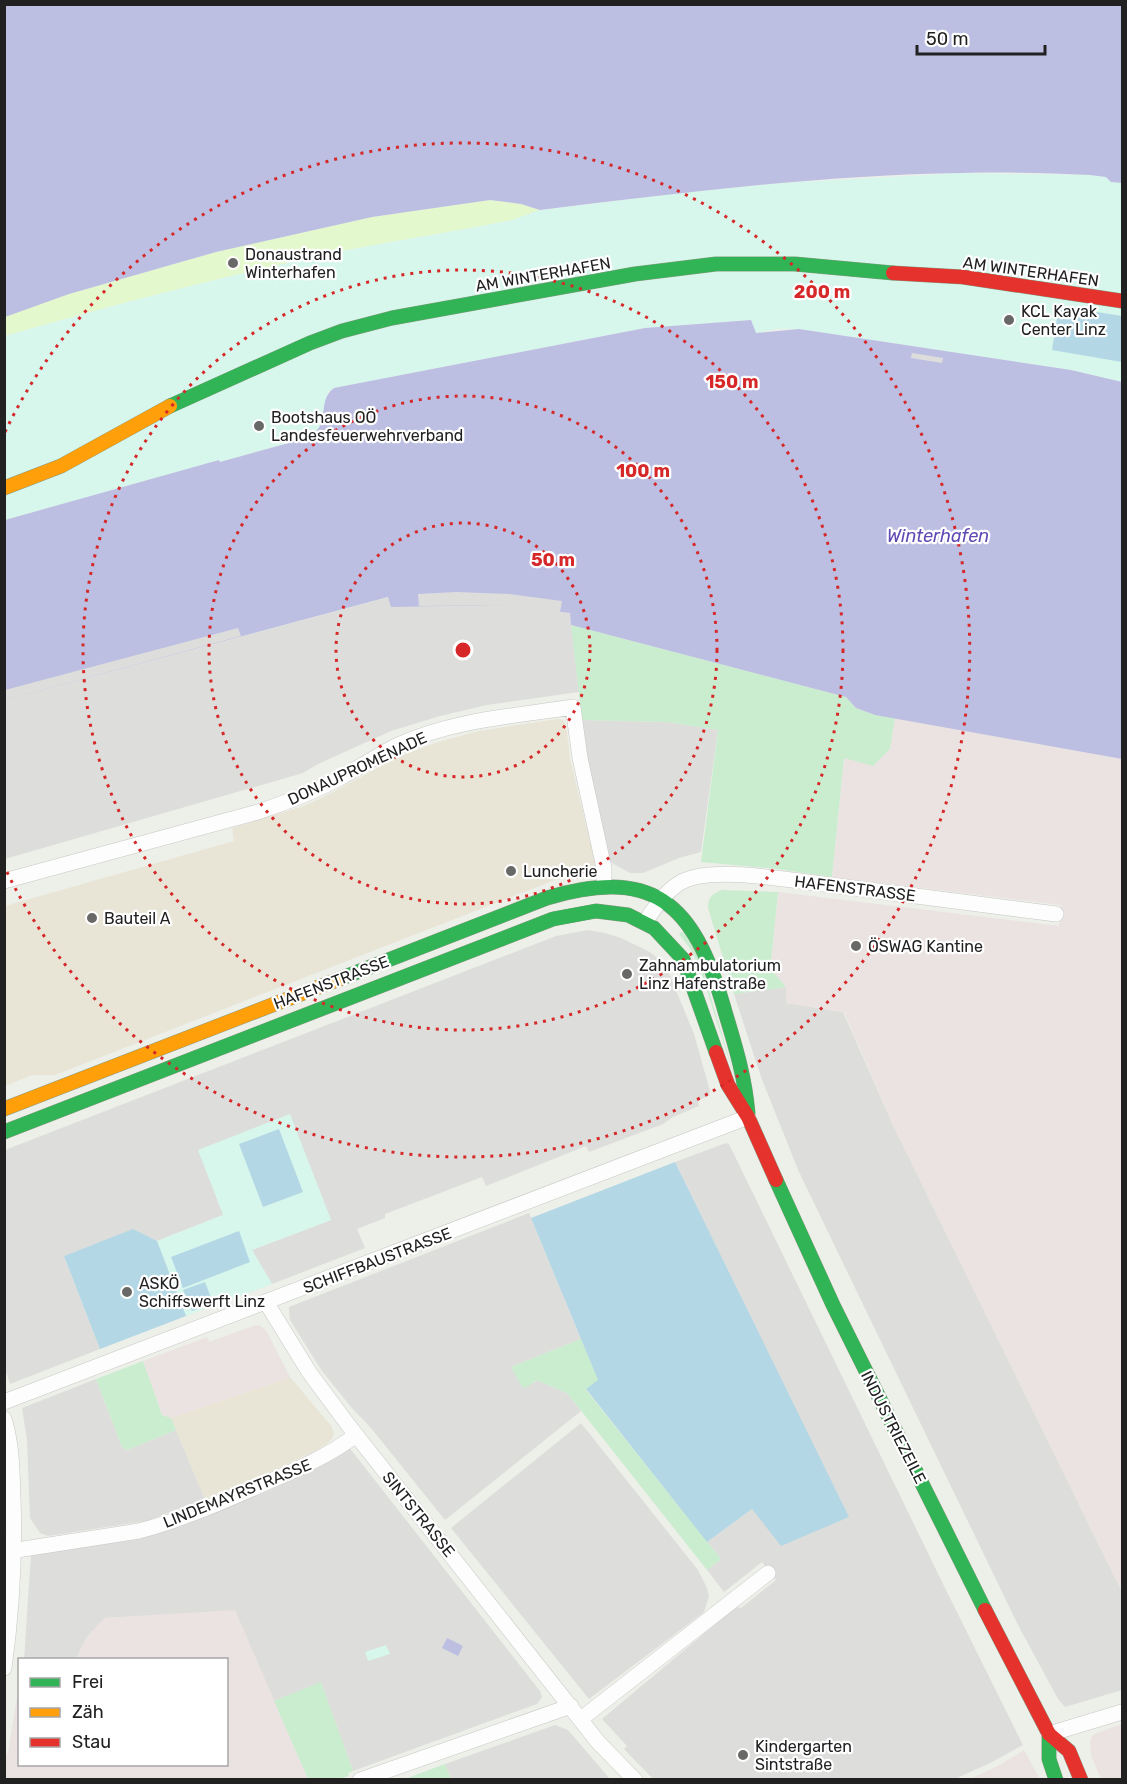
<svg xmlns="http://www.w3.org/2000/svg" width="1127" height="1784" font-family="Rubik,sans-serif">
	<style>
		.residential { fill: #dddedb }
		.commercial { fill: #e8e5d7 }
		.industrial { fill: #ebe3e1 }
		.grass { fill: #caedcf }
		.sand { fill: #e4f8ce }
		.park { fill: #d7f6ec }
		.pitch { fill: #b3d7e5 }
		.water { fill: #bcbfe2 }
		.pier { fill: #dddedc }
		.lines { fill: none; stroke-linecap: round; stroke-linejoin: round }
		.street-casing { stroke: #c7c8c5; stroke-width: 16 }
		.fast-casing { stroke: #879a80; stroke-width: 15 }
		.slow-casing { stroke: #879a80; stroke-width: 15 }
		.jam-casing { stroke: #879a80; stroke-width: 15 }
		.street { stroke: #fcfdfc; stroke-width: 15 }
		.fast { stroke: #30b455; stroke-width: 14 }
		.slow { stroke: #ff9f0a; stroke-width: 14 }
		.jam { stroke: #e5322d; stroke-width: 14 }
		.ring { fill: none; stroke: #d62828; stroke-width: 3; stroke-dasharray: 3 6 }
		.poi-dot { fill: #686967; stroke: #fff; stroke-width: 2 }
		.labels { text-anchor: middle; stroke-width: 4.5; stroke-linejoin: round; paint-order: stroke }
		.poi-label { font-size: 16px; fill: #212121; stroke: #fff; text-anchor: start }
		.street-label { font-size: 16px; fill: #212121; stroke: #fff }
		.water-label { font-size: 18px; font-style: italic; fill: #5f4ab4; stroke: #fff }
		.centre { fill: #d62828; stroke: #fff; stroke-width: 3 }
		.ring-label { font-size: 18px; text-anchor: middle; font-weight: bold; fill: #d62828; stroke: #fff; stroke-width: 4.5; stroke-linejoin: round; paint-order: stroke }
	</style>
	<rect width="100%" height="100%" fill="#edefe9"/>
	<path class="residential" d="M389 597 454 605H498L570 613 579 692 487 705 440 716 391 731 318 764 303 773 5 859V700Z
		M582 720 667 722 718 730 701 852 679 858 643 873H630L612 863 607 855 585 751Z
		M588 930 605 933 621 938 648 951 659 959 668 971 694 1034 710 1091 709 1096 698 1100 699 1106 673 1117 663 1124 589 1152 586 1146 486 1186 482 1177 385 1214V1218L357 1229 365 1248 272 1284 252 1250 331 1220 289 1114 223 1215 157 1241 133 1230 64 1256 100 1349 10 1384 5 1369V1150L556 936Z
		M786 987V1003L843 1012 893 1125 1122 1592V1690L1065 1707 1058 1699 1018 1625 799 1172 761 1077 734 994Z
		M726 1143 729 1144 945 1588 1023 1745 992 1762 955 1779H653L624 1749 627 1746 602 1719 736 1607 741 1608 776 1580 762 1562 724 1592 707 1570 721 1559 707 1542 752 1509 848 1517 675 1162Z
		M529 1213 581 1339 511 1367 534 1383 536 1380 567 1393 581 1411 445 1520 371 1428 351 1407 322 1371 290 1320 289 1307Z
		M96 1379 122 1447 127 1450 176 1430 205 1499 146 1521 48 1536 40 1533 30 1518 27 1440 22 1408Z
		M581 1423 698 1570 707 1588 709 1596 704 1612 589 1699 451 1528Z
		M348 1446 540 1691 542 1697 537 1704 353 1771 321 1683 274 1701 234 1611 105 1618 87 1637 76 1659 24 1660 31 1554 186 1523 273 1489 314 1469Z
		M555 1725 568 1730 610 1779H451L445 1764Z"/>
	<path class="commercial" d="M557 719 563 720 566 725 570 759 596 866 583 869 55 1075H32L5 1086V906L234 841 232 828 301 807 322 798 398 757 435 743 479 731Z
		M290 1377 332 1427 334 1435 330 1441 319 1449 270 1472 205 1499 171 1418Z"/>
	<path class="industrial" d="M895 718 1122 759V1592L893 1125 844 1012 786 1003V987L775 974 771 962 778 892 1059 926 1061 905 832 877 844 758 873 765 890 749Z
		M256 1325 261 1326 266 1330 290 1377 171 1418 162 1415 143 1361 207 1337 209 1342Z
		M235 1610 308 1779H5V1758L8 1752 19 1686 20 1764H226V1660L76 1659 87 1637 105 1618Z
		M1122 1724V1779H1101L1091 1756 1090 1741 1093 1735 1099 1732Z
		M1024 1750 1040 1779H970L998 1766Z"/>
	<path class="grass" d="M571 625 846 697 856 708 875 715 895 718 890 749 873 766 844 758 832 877 777 869 701 862 718 730 667 722 582 720Z
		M722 890 778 892 771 962 775 974 786 987 734 994 708 908C708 897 712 894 722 890Z
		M684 931 696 947 738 1088 700 969 691 950 679 934Z
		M581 1339 599 1381 586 1390 721 1559 707 1570 567 1393 536 1380 529 1386 523 1388 511 1367Z
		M143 1361 162 1415 171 1418 176 1430 127 1450 122 1447 96 1379Z
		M321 1682 353 1771 348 1773 349 1776 339 1779H308L274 1701Z
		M445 1764 451 1779H406L410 1777Z"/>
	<path class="sand" d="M490 200 521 204 540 210 512 220C448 233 383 242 319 256 213 279 108 306 5 336L4 317 69 294 216 252 372 217Z"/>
	<path class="park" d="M961 173 1089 175 1106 177 1111 182 1122 183V382L1071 370 799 329H778L756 333 751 320 645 328 334 388 328 392C325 409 325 430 307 438L220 462 219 460 5 520V336C108 306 213 279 319 256 383 242 448 233 512 220L540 210 689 192 782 183Z
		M290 1114 331 1220 252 1250 272 1284 186 1316 157 1241 223 1215 198 1150Z
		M386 1645 390 1654 368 1661 365 1652Z"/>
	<path class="pitch" d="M1059 306 1122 316V362L1052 350Z
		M279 1129 303 1192 263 1207 239 1144Z
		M675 1162 849 1517 781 1546 752 1509 707 1542 586 1389 598 1380 531 1218Z
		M133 1229 157 1241 186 1316 100 1349 64 1256Z
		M239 1231 250 1262 183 1288 171 1257Z
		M205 1282 213 1303 192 1311 183 1290Z"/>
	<path class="water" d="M4 5H1122V183L1111 182 1106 177 1090 175C1047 173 1005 172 962 173 821 175 680 193 540 210L521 204 490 200 372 217 216 252 69 294 5 317Z
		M751 320 756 333 799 329 1071 370 1122 382V759L875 715 856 708 846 697 571 625 570 613 498 605 391 607 388 597 5 700V520L219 460 220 462 307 438C332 427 316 400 334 388L645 328Z
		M447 1638 463 1646 458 1656 442 1648Z"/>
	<path class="pier" d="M912 353 943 358 942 363 911 358Z
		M456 592 509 594 562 601 560 612 498 605 419 606 418 594Z
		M238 628 241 636 5 700V690Z"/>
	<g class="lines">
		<g class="street-casing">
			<path id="street" d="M4 881 258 812C285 803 313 792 338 779 359 768 378 755 398 745 452 720 515 716 573 707L580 758 604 868V885
				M645 922C655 908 663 894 678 884 702 868 757 876 784 879L1056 914
				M266 1302 309 1372 349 1426 598 1742 635 1780
				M4 1402 748 1117
				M4 1419C12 1444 12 1470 13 1497 15 1554 12 1611 4 1668
				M4 1552 139 1531C184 1519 227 1500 270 1481 300 1468 330 1455 356 1435
				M581 1719 768 1573
				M1049 1734 1122 1712
				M360 1780 571 1706"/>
		</g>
		<g class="fast-casing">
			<path id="fast" d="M170 406 310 343 342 331 392 318 635 274 716 264H795L893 273
				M342 978 547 898C661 864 697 911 726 1015 736 1048 745 1078 748 1113
				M4 1132 553 919 596 911 628 915 654 928 683 959 716 1052
				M776 1180 833 1305 985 1610
				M1049 1734V1759L1056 1780"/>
		</g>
		<g class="slow-casing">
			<path id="slow" d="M4 488 61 466 170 406
				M4 1109 342 978"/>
		</g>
		<g class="jam-casing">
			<path id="jam" d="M893 273 963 277 1122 301
				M716 1052 728 1085 748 1117 776 1180
				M985 1610 1049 1734 1069 1751 1081 1780"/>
		</g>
		<use href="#street" class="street"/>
		<use href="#fast" class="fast"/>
		<use href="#slow" class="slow"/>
		<use href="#jam" class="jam"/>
	</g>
	<g class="ring">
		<circle cx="463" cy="650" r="127"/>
		<circle cx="463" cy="650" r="254"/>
		<circle cx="463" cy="650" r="380"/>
		<path d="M5 432A507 507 0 1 1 5 868"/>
	</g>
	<g class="poi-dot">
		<circle cx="233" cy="263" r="6"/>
		<circle cx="1009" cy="320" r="6"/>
		<circle cx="259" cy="426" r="6"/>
		<circle cx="511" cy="871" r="6"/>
		<circle cx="92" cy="918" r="6"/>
		<circle cx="856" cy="946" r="6"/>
		<circle cx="627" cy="974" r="6"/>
		<circle cx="127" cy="1292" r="6"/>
		<circle cx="743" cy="1755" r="6"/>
	</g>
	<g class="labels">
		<g class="poi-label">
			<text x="245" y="260">Donaustrand<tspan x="245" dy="18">Winterhafen</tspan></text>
			<text x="1021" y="317">KCL Kayak<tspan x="1021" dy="18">Center Linz</tspan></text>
			<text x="271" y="423">Bootshaus OÖ<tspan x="271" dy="18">Landesfeuerwehrverband</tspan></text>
			<text x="523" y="877">Luncherie</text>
			<text x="104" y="924">Bauteil A</text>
			<text x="868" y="952">ÖSWAG Kantine</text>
			<text x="639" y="971">Zahnambulatorium<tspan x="639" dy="18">Linz Hafenstraße</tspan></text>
			<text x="139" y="1289">ASKÖ<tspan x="139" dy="18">Schiffswerft Linz</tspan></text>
			<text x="755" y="1752">Kindergarten<tspan x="755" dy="18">Sintstraße</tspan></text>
		</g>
		<g class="street-label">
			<text transform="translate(1031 271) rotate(8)" y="6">AM WINTERHAFEN</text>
			<text transform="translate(543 274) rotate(-10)" y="6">AM WINTERHAFEN</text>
			<text transform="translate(357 768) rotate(-25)" y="6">DONAUPROMENADE</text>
			<text transform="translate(855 888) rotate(7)" y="6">HAFENSTRASSE</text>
			<text transform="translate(331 982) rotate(-21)" y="6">HAFENSTRASSE</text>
			<text transform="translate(377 1260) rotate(-21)" y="6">SCHIFFBAUSTRASSE</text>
			<text transform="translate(894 1427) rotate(63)" y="6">INDUSTRIEZEILE</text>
			<text transform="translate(237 1493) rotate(-22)" y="6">LINDEMAYRSTRASSE</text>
			<text transform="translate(419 1514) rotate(51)" y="6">SINTSTRASSE</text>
		</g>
		<g class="water-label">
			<text x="938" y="542">Winterhafen</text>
		</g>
	</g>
	<circle cx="463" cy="650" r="9" class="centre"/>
	<g class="ring-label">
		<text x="822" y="298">200 m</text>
		<text x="732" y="388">150 m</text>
		<text x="643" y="477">100 m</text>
		<text x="553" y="566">50 m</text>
	</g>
	<rect width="1127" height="1784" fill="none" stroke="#212121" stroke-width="12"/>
	<rect x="18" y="1658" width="210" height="108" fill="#ffffff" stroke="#a6a6a6" stroke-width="1.5"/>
	<rect x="30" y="1678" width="30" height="9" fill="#30b455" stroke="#a6a6a6" stroke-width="1.5"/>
	<text x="72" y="1688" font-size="18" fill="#212121">Frei</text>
	<rect x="30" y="1708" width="30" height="9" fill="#ff9f0a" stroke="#a6a6a6" stroke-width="1.5"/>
	<text x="72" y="1718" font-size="18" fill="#212121">Zäh</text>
	<rect x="30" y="1738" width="30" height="9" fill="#e5322d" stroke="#a6a6a6" stroke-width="1.5"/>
	<text x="72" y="1748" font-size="18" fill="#212121">Stau</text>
	<path d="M917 45v9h128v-9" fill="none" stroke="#212121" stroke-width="3"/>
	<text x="926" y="45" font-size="18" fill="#212121" stroke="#ffffff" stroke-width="4.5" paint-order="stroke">50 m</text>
</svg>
